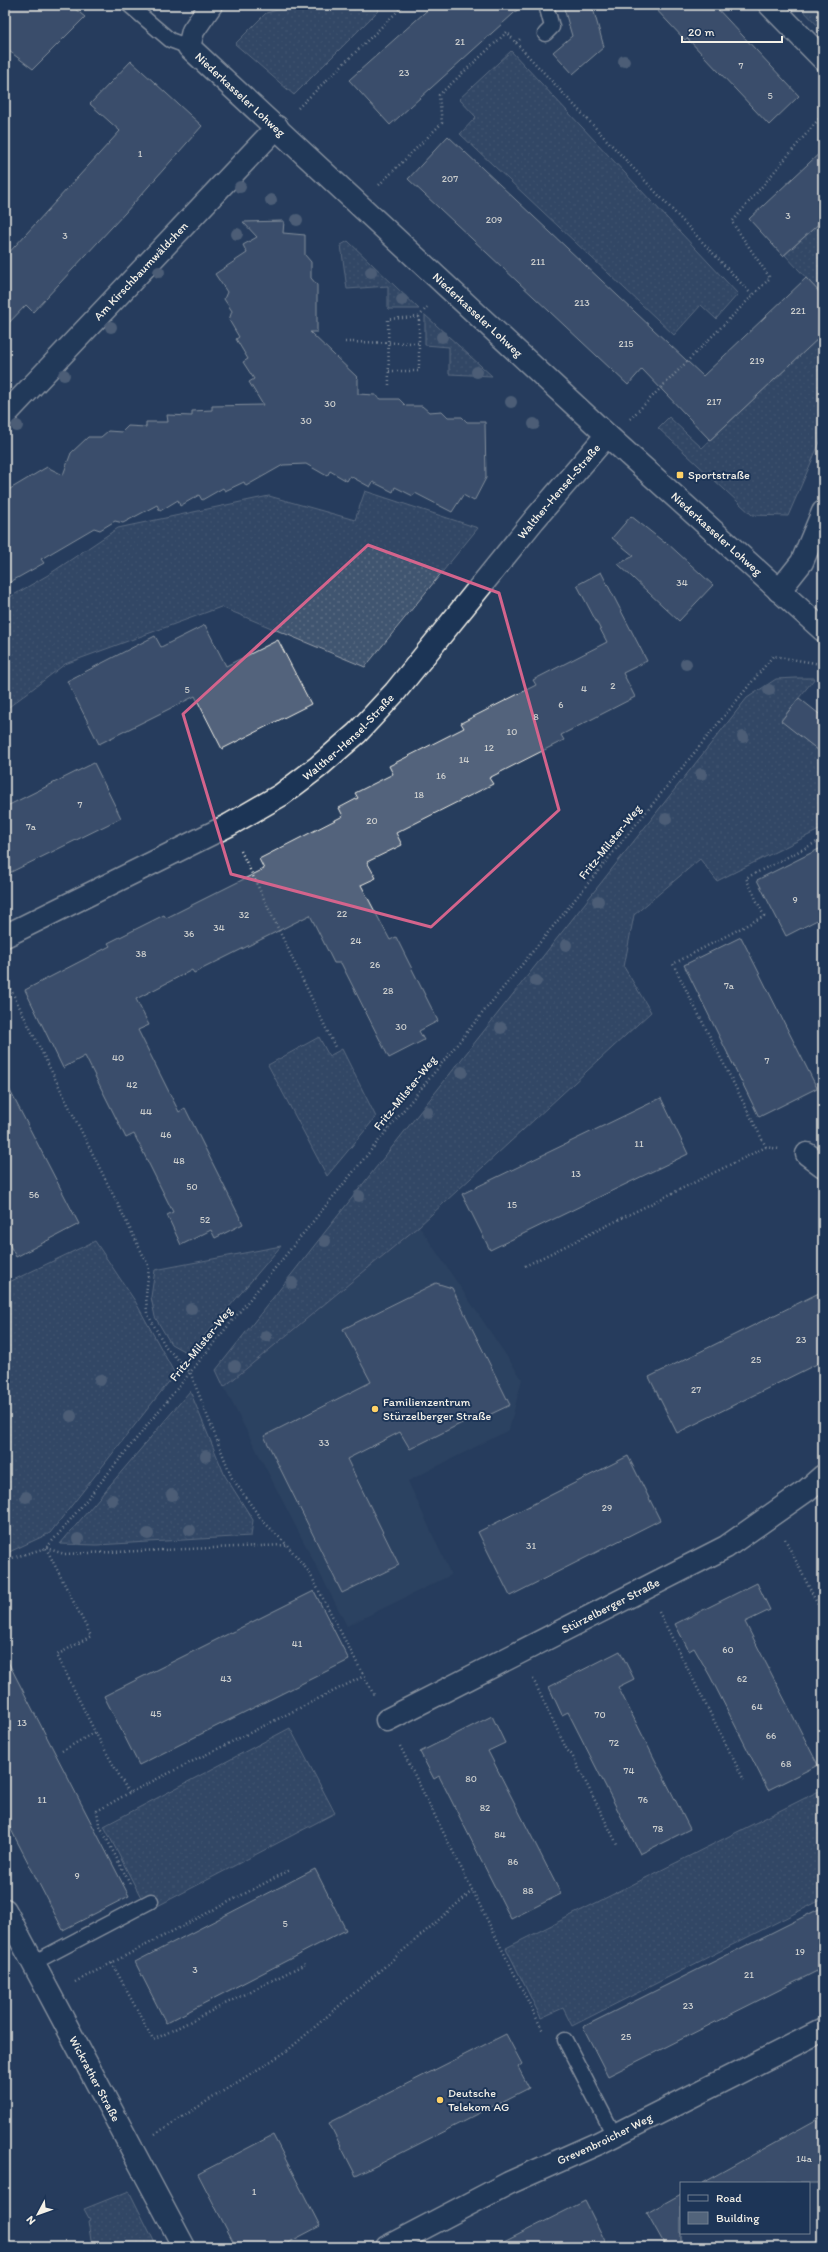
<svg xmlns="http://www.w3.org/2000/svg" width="828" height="2252" font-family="Itim,sans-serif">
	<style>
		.built { fill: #334966 }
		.grass { fill: url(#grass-dots); stroke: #9aa2ac }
		.park { fill: url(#park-tufts); stroke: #9aa2ac }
		.building { fill: #52647b; stroke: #f4f1e8 }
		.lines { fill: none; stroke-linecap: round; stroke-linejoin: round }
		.lane-casing { stroke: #f4f1e8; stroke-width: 17 }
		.street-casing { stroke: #f4f1e8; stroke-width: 25 }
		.path { stroke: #f4f1e8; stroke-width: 2.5; stroke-dasharray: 1 3; stroke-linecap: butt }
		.lane { stroke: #1d3557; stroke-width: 14 }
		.street { stroke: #1d3557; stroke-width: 22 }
		.tree { fill: #7a8696 }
		.marked { fill: none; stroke: #d4648c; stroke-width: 3; stroke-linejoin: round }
		.poi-dot { fill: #ffd166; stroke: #1d3557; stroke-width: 1.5 }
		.labels { text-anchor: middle; stroke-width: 4; stroke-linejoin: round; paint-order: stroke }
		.number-label { font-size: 10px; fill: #cccecd }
		.street-label { font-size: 12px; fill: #f4f1e8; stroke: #1d3557 }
		.poi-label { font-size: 12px; fill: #f4f1e8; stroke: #1d3557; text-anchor: start }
	</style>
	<defs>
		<pattern id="grass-dots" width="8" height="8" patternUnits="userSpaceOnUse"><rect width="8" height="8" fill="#40546f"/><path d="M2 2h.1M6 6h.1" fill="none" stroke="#5c6d84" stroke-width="1.8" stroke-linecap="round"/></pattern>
		<pattern id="park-tufts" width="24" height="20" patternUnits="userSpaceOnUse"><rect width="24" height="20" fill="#40546f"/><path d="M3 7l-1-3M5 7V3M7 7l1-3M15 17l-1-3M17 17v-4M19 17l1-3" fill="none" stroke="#5c6d84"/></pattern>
	</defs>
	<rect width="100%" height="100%" fill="#263d5d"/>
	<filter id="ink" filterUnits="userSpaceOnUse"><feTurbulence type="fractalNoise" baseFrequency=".025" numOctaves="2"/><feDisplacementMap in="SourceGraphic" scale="8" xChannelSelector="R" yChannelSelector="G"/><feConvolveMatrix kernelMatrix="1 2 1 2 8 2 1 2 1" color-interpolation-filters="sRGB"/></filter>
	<g filter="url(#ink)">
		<path class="built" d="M419 1226 522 1379 509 1430 408 1481 451 1575 347 1626 224 1387Z"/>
		<path class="grass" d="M296 5H375L379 10 294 95 235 44 266 13Z
			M511 51 738 294 716 319 701 305 674 335 460 134 476 117 459 99Z
			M823 220V296L785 255Z
			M348 241 419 309H388V286L347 289 341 245Z
			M425 315 492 376 449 374V347L425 345Z
			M823 334V435L788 516 752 515 658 428 669 417 702 448Z
			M365 491 478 528 365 667 221 607 65 664 5 710V600L48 575 118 528 269 496 355 520Z
			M796 678H815L781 720 819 751 823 746V828L717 881 700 859 634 915 624 967 651 1012 419 1226 224 1387 216 1370 747 698 776 679Z
			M319 1037 329 1056 342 1049 376 1117 327 1176 268 1065Z
			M95 1241 135 1301 175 1374 50 1533 5 1554V1284Z
			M281 1246 189 1354 171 1344 155 1317 151 1297 155 1270Z
			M190 1391 225 1476 253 1520 251 1536 97 1545 60 1544Z
			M290 1728 335 1813 148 1911 104 1826Z
			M823 1789V1899L572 2026 563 2008 541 2018 506 1948Z
			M129 2191 157 2247H92L88 2221 90 2220 84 2209Z"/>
		<path class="park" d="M798 5H823V31Z"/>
		<path class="building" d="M5 5H70L85 17 33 69 5 48Z
			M433 5H523L390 125 349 80Z
			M563 5H592L604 47 573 74 553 52 572 36Z
			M652 5H714L799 96 769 125 687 38 685 40Z
			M131 61 202 126 125 213 33 312 26 305 5 327V257L120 131 90 104Z
			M448 136 703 376 806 278 823 296V334L710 440 642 369 628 385 408 179Z
			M823 150V220L783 256 749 219Z
			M284 221 283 233 305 235V255L311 262V278L317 285V332H310L358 378V394L375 395 381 399H399L406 406H422L429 412 442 411 448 417H462L467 422H485L486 478 474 501 463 495 452 512 415 493 413 496 395 487 393 492 373 482 370 487 350 476 347 481 330 471 327 476 306 464 283 465 246 486 244 482 225 491 223 488 202 500 199 495 180 506 178 500 160 511 157 505 123 523 115 521 100 530 94 528 41 559 44 563 5 585V492L47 467 63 475 71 453 88 437H101L108 431 122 432 128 426 146 427V422H168L167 415 192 416V411L212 410V406L263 405 249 382 254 379 243 362 248 359 236 339 239 337 229 320 232 311 224 299 227 292 215 274 247 253 243 245 257 237 243 222Z
			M631 516 665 543 666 542 713 585 679 621 618 564 634 556 612 538Z
			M601 572 647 661 623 673 635 697 561 735 564 740 489 778 493 784 396 833 402 845 367 862 376 878 361 885 390 940 396 937 438 1021 419 1031 424 1040 389 1058 341 963H334L310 915 194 973 192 970 136 999 149 1025 138 1030 179 1112 185 1108 243 1224 215 1238 211 1230 181 1245 167 1215 173 1212 134 1134 126 1138 85 1056 63 1068 25 990 110 946 108 943 164 915 166 918 264 869 259 859 343 816 339 808 358 798 355 793 393 774 389 766 464 728 461 723 536 685 533 680 607 642 577 585Z
			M205 625 226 666 278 640 311 704 222 749 195 696 99 744 67 681 155 636 161 647Z
			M799 698 823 717V754L781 721Z
			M94 763 121 818 5 875V807Z
			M823 847V917L786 936 757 880Z
			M741 937 817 1088 759 1117 684 965Z
			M5 1081 79 1224 16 1257 5 1236Z
			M661 1098 688 1154 490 1250 462 1194Z
			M436 1283 452 1288 510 1405 474 1422 472 1418 410 1449 400 1432 347 1459 399 1565 342 1593 264 1436 371 1382 343 1329Z
			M823 1291V1361L677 1433 649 1377Z
			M628 1456 660 1520 510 1596 478 1532Z
			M757 1583 770 1610 745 1622 818 1765 768 1790 710 1676 694 1648 689 1651 675 1624Z
			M314 1591 349 1660 139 1765 104 1696Z
			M620 1651 634 1679 618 1687 690 1829 640 1854 568 1712 562 1715 549 1687Z
			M5 1656 129 1896 63 1930 5 1818Z
			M492 1716 505 1743 488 1751 561 1894 511 1919 439 1776 434 1779 420 1752Z
			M315 1869 346 1930 166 2023 135 1962Z
			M823 1907V1968L608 2076 583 2027Z
			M506 2034 522 2064 518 2067 529 2088 356 2176 329 2123Z
			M823 2116V2183H702L776 2142Z
			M273 2135 320 2226 280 2247H236L198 2174Z
			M681 2194V2247H666L647 2213Z
			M585 2201 608 2247H494Z"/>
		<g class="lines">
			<g class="lane-casing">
				<path id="lane" d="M129 5 170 40 189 47
					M545 34 552 27 546 5
					M33 1963 151 1901
					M565 2040 614 2135"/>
			</g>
			<g class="street-casing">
				<g id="street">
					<path id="s1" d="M211 5 193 31 189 47 607 435 823 630"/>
					<path d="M770 5 823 59"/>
					<path id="s2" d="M5 415 277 127"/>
					<path d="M779 591 802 562 823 512"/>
					<path id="s3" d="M5 936 229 825 281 795 318 767 357 733 395 692 534 520 607 435"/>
					<path d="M807 1154 823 1166"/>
					<path id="s4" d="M387 1720 726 1547 807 1490 823 1476"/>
					<path id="s5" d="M5 1910 184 2247"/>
					<path id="s6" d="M387 2247 509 2183 599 2143 823 2030"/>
				</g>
			</g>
			<path class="path" d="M516 43 753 296
				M298 108 404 5
				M379 185 442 123 439 95 507 32 516 43 521 38
				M345 342 419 343
				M389 371H419V317L427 307
				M389 385 388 319 419 317
				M630 419 770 278 732 222 823 114
				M241 851 335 1047
				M5 978 149 1267 146 1295 147 1313 166 1347 190 1372 232 1478 261 1519 287 1545 309 1572 374 1695
				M766 1147 673 964 764 916 746 878 823 839
				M525 1266 766 1147 779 1149
				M785 1539 823 1615
				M46 1548 91 1636 57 1655 95 1732 129 1793 364 1676
				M46 1548 64 1554 286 1545
				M5 1560 46 1548 62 1530 773 656 821 664 823 662
				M659 1612 744 1780
				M533 1679 567 1750 572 1755 617 1844
				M400 1746 543 2031
				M62 1751 95 1732
				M129 1793 97 1811 99 1824 130 1884
				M112 1963 153 2040 307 1963
				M75 1982 290 1870
				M155 2134 287 2051 472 1891"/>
			<use href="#lane" class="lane"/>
			<use href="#street" class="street"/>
		</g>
		<g class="tree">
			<circle cx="624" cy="61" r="6"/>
			<circle cx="240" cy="187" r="6"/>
			<circle cx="271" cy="200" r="6"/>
			<circle cx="297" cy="220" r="6"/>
			<circle cx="237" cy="234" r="6"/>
			<circle cx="159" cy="272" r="6"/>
			<circle cx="371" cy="272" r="6"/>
			<circle cx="402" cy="300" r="6"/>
			<circle cx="111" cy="327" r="6"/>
			<circle cx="442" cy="337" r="6"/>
			<circle cx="477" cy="372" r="6"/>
			<circle cx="64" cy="375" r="6"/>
			<circle cx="511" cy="402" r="6"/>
			<circle cx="534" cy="424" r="6"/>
			<circle cx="17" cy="426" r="6"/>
			<circle cx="686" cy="664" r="6"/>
			<circle cx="769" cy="690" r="6"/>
			<circle cx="743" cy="737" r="6"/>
			<circle cx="701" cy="774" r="6"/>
			<circle cx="666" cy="819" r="6"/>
			<circle cx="598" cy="901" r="6"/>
			<circle cx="566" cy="945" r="6"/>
			<circle cx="536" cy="981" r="6"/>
			<circle cx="501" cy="1028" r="6"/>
			<circle cx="462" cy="1072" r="6"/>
			<circle cx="427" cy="1112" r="6"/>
			<circle cx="359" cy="1196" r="6"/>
			<circle cx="325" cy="1241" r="6"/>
			<circle cx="292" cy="1283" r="6"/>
			<circle cx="191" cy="1309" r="6"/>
			<circle cx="266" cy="1336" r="6"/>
			<circle cx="235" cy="1366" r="6"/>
			<circle cx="100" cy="1380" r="6"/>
			<circle cx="71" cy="1416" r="6"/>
			<circle cx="206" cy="1456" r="6"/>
			<circle cx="172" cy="1495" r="6"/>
			<circle cx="26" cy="1497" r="6"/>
			<circle cx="112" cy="1500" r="6"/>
			<circle cx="190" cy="1530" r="6"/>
			<circle cx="148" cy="1534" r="6"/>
			<circle cx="78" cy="1539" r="6"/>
		</g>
	</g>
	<path d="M0 0H828V2252H0ZM368 545 499 593 559 810 431 927 231 874 183 714Z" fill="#263d5d" fill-opacity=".55" fill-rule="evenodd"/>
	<path class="marked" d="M368 545 499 593 559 810 431 927 231 874 183 714Z"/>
	<g class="poi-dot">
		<rect x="676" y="471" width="8" height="8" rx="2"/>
		<circle cx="375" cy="1409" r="4"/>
		<circle cx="440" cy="2100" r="4"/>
	</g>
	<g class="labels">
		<g class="number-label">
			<text x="460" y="45">21</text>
			<text x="741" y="69">7</text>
			<text x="404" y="76">23</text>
			<text x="770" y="99">5</text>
			<text x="140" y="157">1</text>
			<text x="450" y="182">207</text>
			<text x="788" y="219">3</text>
			<text x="494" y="223">209</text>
			<text x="65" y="239">3</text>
			<text x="538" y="265">211</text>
			<text x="582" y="306">213</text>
			<text x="798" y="314">221</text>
			<text x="626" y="347">215</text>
			<text x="757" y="364">219</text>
			<text x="714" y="405">217</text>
			<text x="330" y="407">30</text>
			<text x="306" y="424">30</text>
			<text x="682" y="586">34</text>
			<text x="613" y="689">2</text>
			<text x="584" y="692">4</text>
			<text x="187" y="693">5</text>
			<text x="561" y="708">6</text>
			<text x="536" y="720">8</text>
			<text x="512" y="735">10</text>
			<text x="489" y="751">12</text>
			<text x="464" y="763">14</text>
			<text x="441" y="779">16</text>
			<text x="419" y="798">18</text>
			<text x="80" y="808">7</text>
			<text x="372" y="824">20</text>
			<text x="31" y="830">7a</text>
			<text x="795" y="903">9</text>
			<text x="342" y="917">22</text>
			<text x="244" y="918">32</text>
			<text x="219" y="931">34</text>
			<text x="189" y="937">36</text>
			<text x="356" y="944">24</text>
			<text x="141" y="957">38</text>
			<text x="375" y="968">26</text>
			<text x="729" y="989">7a</text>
			<text x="388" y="994">28</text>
			<text x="401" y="1030">30</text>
			<text x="118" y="1061">40</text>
			<text x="767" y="1064">7</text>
			<text x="132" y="1088">42</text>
			<text x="146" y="1115">44</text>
			<text x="166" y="1138">46</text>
			<text x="639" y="1147">11</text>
			<text x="179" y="1164">48</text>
			<text x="576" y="1177">13</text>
			<text x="192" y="1190">50</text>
			<text x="34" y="1198">56</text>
			<text x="512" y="1208">15</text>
			<text x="205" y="1223">52</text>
			<text x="801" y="1343">23</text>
			<text x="756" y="1363">25</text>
			<text x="696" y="1393">27</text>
			<text x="324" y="1446">33</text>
			<text x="607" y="1511">29</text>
			<text x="531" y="1549">31</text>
			<text x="297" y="1647">41</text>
			<text x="728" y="1653">60</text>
			<text x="226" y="1682">43</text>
			<text x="742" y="1682">62</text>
			<text x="757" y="1710">64</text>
			<text x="156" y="1717">45</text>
			<text x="600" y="1718">70</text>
			<text x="22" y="1726">13</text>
			<text x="771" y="1739">66</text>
			<text x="614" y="1746">72</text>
			<text x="786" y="1767">68</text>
			<text x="629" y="1774">74</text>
			<text x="471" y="1782">80</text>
			<text x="42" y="1803">11</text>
			<text x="643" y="1803">76</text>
			<text x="485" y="1811">82</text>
			<text x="658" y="1832">78</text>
			<text x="500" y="1838">84</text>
			<text x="513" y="1865">86</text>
			<text x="77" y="1879">9</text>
			<text x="528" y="1894">88</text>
			<text x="285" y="1927">5</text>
			<text x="800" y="1955">19</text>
			<text x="195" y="1973">3</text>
			<text x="749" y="1978">21</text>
			<text x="688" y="2009">23</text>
			<text x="626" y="2040">25</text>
			<text x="804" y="2162">14a</text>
			<text x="254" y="2195">1</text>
		</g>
		<g class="street-label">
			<text dy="4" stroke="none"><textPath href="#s1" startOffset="118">Niederkasseler Lohweg</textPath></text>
			<text dy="4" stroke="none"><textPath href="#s2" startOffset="198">Am Kirschbaumwäldchen</textPath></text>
			<text dy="4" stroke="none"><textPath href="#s1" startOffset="442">Niederkasseler Lohweg</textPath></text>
			<text dy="4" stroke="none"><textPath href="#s3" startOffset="723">Walther-Hensel-Straße</textPath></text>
			<text dy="4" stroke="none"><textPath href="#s1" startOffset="766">Niederkasseler Lohweg</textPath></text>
			<text dy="4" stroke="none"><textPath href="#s3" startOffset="399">Walther-Hensel-Straße</textPath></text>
			<text transform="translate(610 842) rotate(-51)" y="4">Fritz-Milster-Weg</text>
			<text transform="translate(405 1093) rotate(-51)" y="4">Fritz-Milster-Weg</text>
			<text transform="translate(201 1344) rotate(-51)" y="4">Fritz-Milster-Weg</text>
			<text dy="4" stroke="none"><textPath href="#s4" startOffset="251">Stürzelberger Straße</textPath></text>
			<text dy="4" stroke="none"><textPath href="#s5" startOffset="191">Wickrather Straße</textPath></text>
			<text dy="4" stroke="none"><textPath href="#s6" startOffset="243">Grevenbroicher Weg</textPath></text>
		</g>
		<g class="poi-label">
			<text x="688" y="479">Sportstraße</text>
			<text x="383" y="1406">Familienzentrum<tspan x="383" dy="14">Stürzelberger Straße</tspan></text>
			<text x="448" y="2097">Deutsche<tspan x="448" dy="14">Telekom AG</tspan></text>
		</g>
	</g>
	<rect width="828" height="2252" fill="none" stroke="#1d3557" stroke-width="20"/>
	<rect x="10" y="10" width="808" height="2232" fill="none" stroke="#f4f1e8" stroke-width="1.5" filter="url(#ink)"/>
	<rect x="680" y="2182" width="130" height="52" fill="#1d3557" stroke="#738091"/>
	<rect x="688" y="2195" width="20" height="6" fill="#1d3557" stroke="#738091"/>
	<text x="716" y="2202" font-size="12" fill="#f4f1e8">Road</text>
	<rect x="688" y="2212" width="20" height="12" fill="#52647b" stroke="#738091"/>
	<text x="716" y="2222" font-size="12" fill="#f4f1e8">Building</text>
	<g transform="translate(38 2214) rotate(229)" stroke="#1d3557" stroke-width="3" paint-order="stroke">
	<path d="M0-3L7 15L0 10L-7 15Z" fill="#f4f1e8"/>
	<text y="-6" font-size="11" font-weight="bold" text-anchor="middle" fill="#f4f1e8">N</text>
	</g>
	<path d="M682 36v6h100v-6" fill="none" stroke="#f4f1e8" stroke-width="2"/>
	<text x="688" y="36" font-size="12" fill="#f4f1e8" stroke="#1d3557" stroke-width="3" paint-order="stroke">20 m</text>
</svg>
